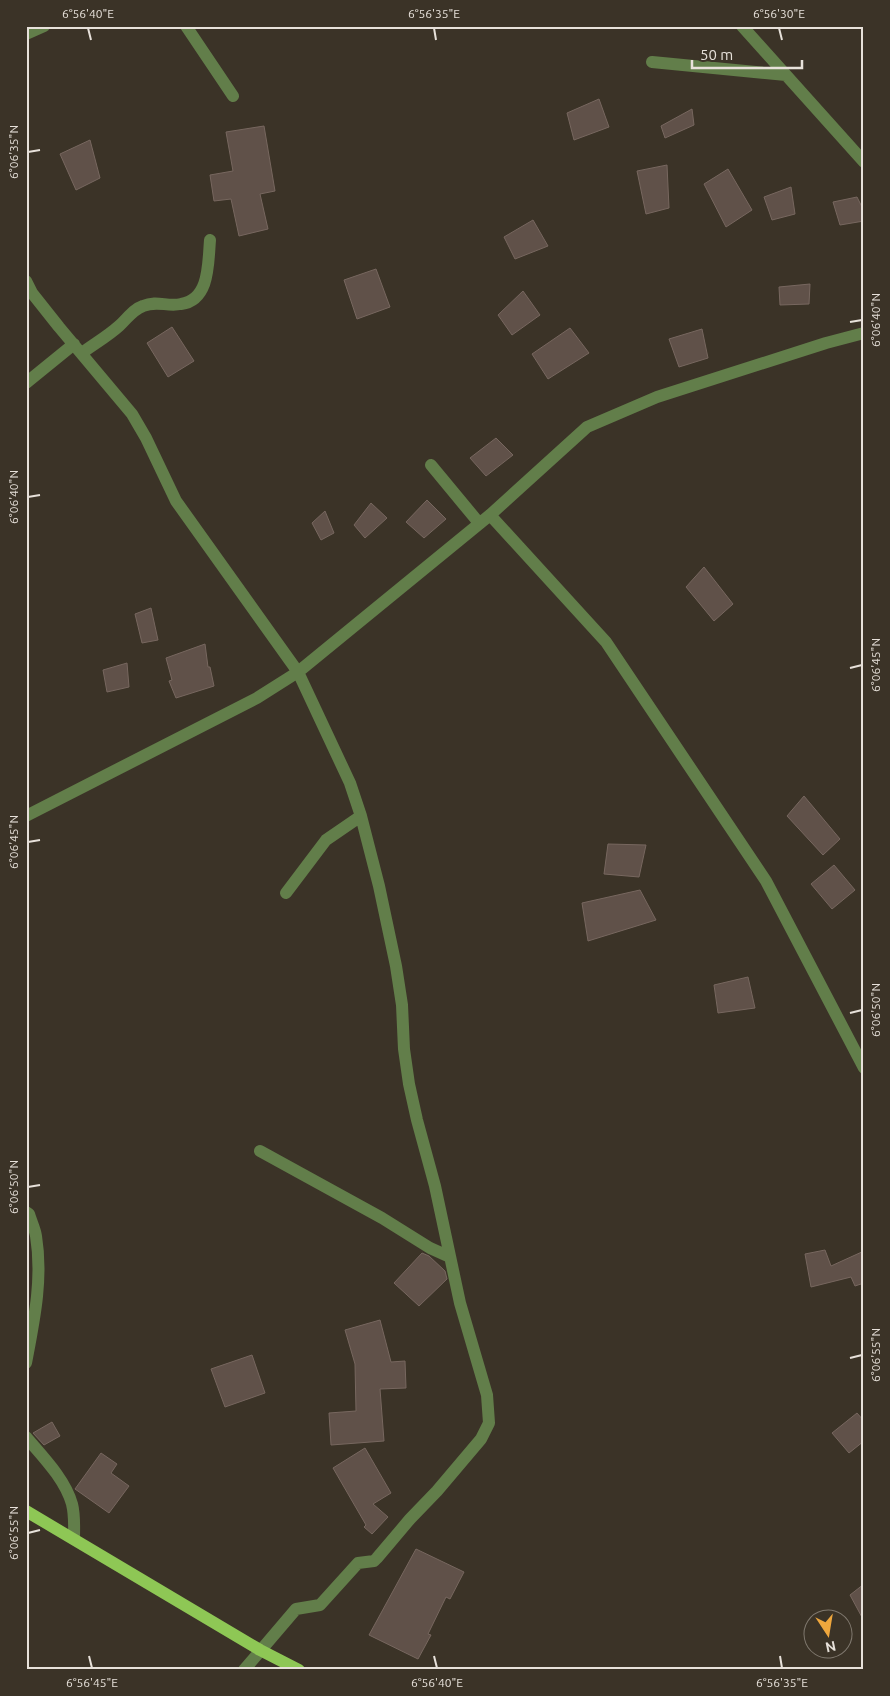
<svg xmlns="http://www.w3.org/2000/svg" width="890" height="1696" font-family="Ubuntu,sans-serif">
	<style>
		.building { fill: #605149; stroke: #77675f }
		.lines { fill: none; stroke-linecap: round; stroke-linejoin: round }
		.minor { stroke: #627e4a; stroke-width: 12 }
		.major { stroke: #8ec755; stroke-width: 12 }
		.ticks { fill: none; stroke: #e7e1da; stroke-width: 2 }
		.neatline { fill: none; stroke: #e7e1da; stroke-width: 2 }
		.ticks-label { font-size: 12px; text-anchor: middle; fill: #e7e1da }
	</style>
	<rect width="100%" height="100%" fill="#3b3327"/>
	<path class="building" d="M599 99 609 127 574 140 567 113Z
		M692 109 694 125 665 138 661 126Z
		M264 126 275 191 260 194 268 229 239 236 231 199 214 201 210 175 233 171 226 132Z
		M90 140 100 178 76 190 60 154Z
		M667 165 669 208 646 214 637 171Z
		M728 169 752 210 726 227 704 184Z
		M791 187 795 214 772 220 764 197Z
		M857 197 864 211V221L840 225 833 202Z
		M533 220 548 246 515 259 504 237Z
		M376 269 390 307 357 319 344 280Z
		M810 284 809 304 780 305 779 287Z
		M523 291 540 315 512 335 498 315Z
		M172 327 194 361 168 377 147 343Z
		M570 328 589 353 548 379 532 354Z
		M702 329 708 358 679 367 669 339Z
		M496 438 513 455 486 476 470 458Z
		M427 500 446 519 424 538 406 522Z
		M371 503 387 518 365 538 354 525Z
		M325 511 334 533 321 540 312 523Z
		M704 567 733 604 714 621 686 587Z
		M151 608 158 640 142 643 135 614Z
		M205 644 208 667H210L214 686 176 698 169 681 172 680 166 658Z
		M127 663 129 687 107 692 103 670Z
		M804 796 840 839 823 855 787 816Z
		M608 844 646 845 639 877 604 874Z
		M834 865 855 890 832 909 811 884Z
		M640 890 656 920 588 941 582 903Z
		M748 977 755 1008 718 1013 714 985Z
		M825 1250 831 1266 864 1251V1283L855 1286 851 1277 811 1287 805 1254Z
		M422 1253 429 1256 445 1271 447 1279 419 1306 394 1283Z
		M380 1320 391 1362 405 1361 406 1388 380 1389 384 1441 331 1445 329 1413 356 1411 355 1364 345 1330Z
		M252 1355 265 1393 225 1407 211 1369Z
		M857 1413 864 1421V1441L849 1453 832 1433Z
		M52 1422 60 1436 44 1445 33 1433Z
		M365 1448 391 1493 373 1504 388 1517 372 1534 364 1527 366 1525 333 1468Z
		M101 1453 117 1464 111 1473 129 1486 109 1513 75 1489Z
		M416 1549 464 1572 450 1599 446 1597 428 1634 431 1635 418 1659 369 1635Z
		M864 1584V1621L850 1595Z"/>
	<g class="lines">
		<path class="minor" d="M186 26 233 96
			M742 26 864 162
			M26 34 44 26
			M652 62 786 75
			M26 281 32 293 59 327 132 414 146 438 176 501 298 672 350 783 361 816 379 886 396 966 402 1005 404 1049 409 1084 417 1120 435 1186 460 1303 487 1395 489 1423 481 1439 437 1491 410 1519 377 1558 374 1561 358 1563 320 1605 296 1609 244 1670
			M82 353C94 344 108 336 119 326 128 318 132 310 143 306 157 300 167 307 181 304 210 300 208 263 210 240
			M26 383 74 344
			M431 465 479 523
			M490 515 606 642 766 881 864 1068
			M26 816 257 698 298 672 490 515 587 427 657 397 826 343 864 333
			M286 893 326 840 361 816
			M260 1151 382 1218 430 1248 450 1257
			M26 1212 29 1214C31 1221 35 1229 36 1236 43 1279 34 1321 26 1363
			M26 1437C43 1457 65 1479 72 1504 75 1516 74 1527 74 1539"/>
		<path class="major" d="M26 1511 260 1650 299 1670"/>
	</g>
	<path class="ticks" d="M88 28 91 40M434 28 436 40M779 28 782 40M28 152 40 150M850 322 862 320M28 497 40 495M850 668 862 665M28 842 40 840M850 1013 862 1010M28 1187 40 1185M850 1358 862 1355M28 1533 40 1530M89 1656 92 1668M434 1656 437 1668M780 1656 782 1668"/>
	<rect width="890" height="1696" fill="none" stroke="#3b3327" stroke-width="55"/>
	<g transform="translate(828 1634) rotate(168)"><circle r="24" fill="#3b3327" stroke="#80796f"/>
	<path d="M0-4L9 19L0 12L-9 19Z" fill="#efa73d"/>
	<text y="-8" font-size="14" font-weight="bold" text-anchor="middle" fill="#e7e1da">N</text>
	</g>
	<path d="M692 60v8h110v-8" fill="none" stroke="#e7e1da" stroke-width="2.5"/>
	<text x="700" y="60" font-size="15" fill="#e7e1da" stroke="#3b3327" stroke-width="4" paint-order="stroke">50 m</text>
	<rect x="28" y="28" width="834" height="1640" class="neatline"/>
	<g class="ticks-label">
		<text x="88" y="18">6°56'40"E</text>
		<text x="434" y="18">6°56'35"E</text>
		<text x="779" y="18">6°56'30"E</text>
		<text transform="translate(14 152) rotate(-90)" y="4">6°06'35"N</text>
		<text transform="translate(876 320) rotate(-90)" y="4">6°06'40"N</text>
		<text transform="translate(14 497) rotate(-90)" y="4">6°06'40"N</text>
		<text transform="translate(876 665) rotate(-90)" y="4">6°06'45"N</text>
		<text transform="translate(14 842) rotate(-90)" y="4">6°06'45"N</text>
		<text transform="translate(876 1010) rotate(-90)" y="4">6°06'50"N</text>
		<text transform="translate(14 1187) rotate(-90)" y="4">6°06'50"N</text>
		<text transform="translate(876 1355) rotate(-90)" y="4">6°06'55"N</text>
		<text transform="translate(14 1533) rotate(-90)" y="4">6°06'55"N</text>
		<text x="92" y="1687">6°56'45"E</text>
		<text x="437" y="1687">6°56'40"E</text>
		<text x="782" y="1687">6°56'35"E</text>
	</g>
</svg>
